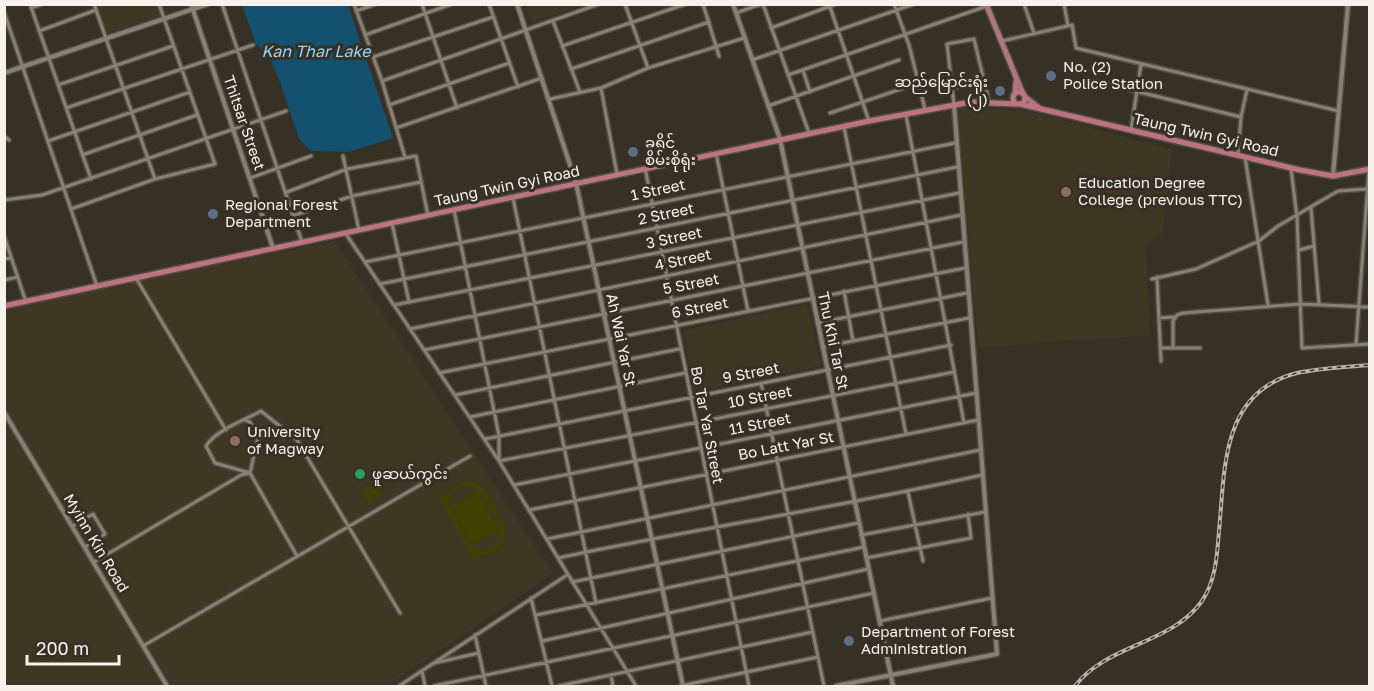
<svg xmlns="http://www.w3.org/2000/svg" width="1374" height="691" font-family="'Golos Text','Noto Sans Myanmar',sans-serif">
	<style>
		.built { fill: #403624 }
		.green { fill: #3e4101; fill-rule: evenodd }
		.water { fill: #145070 }
		.lines { fill: none; stroke-linecap: round; stroke-linejoin: round }
		.minor-casing { stroke: #534d43; stroke-width: 6 }
		.tertiary-casing { stroke: #534d43; stroke-width: 7 }
		.primary-casing { stroke: #534d43; stroke-width: 8 }
		.trunk-casing { stroke: #534d43; stroke-width: 8 }
		.minor { stroke: #888073; stroke-width: 3 }
		.tertiary { stroke: #888073; stroke-width: 4 }
		.primary { stroke: #ae777d; stroke-width: 5 }
		.trunk { stroke: #bb7480; stroke-width: 5 }
		.rail-casing { stroke: #b9b3ab; stroke-width: 4 }
		.rail { stroke: #373125; stroke-width: 1.5; stroke-dasharray: 4.5; stroke-linecap: butt }
		.service-dot { fill: #5c6f8a; stroke: #373125; stroke-width: 2 }
		.education-dot { fill: #8d6e63; stroke: #373125; stroke-width: 2 }
		.leisure-dot { fill: #2e9e5b; stroke: #373125; stroke-width: 2 }
		.labels { text-anchor: middle; stroke-width: 6; stroke-linejoin: round; paint-order: stroke }
		.poi-label { font-size: 15px; fill: #f7f2eb; stroke: #373125; text-anchor: start }
		.street-label { font-size: 15px; fill: #f7f2eb; stroke: #373125 }
		.water-label { font-size: 16px; font-style: italic; fill: #9ad3f8; stroke: #373125 }
	</style>
	<rect width="100%" height="100%" fill="#373125"/>
	<path class="built" d="M525 4H583V5L531 22Z
		M97 5H157L161 17 108 34Z
		M972 107 1035 113 1172 149 1162 235 1145 244 1151 335 978 347 958 109Z
		M335 241 553 574 388 686H5V308Z
		M807 304 821 366 693 392 684 330Z"/>
	<path class="green" d="M470 481C487 484 503 519 505 535 503 551 491 556 476 555L477 558 473 559 438 495 442 492 445 497 454 485ZM465 485C483 486 505 526 499 542L488 551 478 550 468 542 449 505 452 492Z
		M376 483 383 494 368 503 361 492Z
		M478 491 500 531 472 545 451 506Z"/>
	<path class="water" d="M242 5H348L393 138 348 152 311 151 299 139 280 82 269 56 256 44Z"/>
	<g class="lines">
		<g class="minor-casing">
			<path id="minor" d="M30 4 91 179
				M94 4 155 179
				M222 4 302 242
				M354 4 382 81 405 157
				M422 4 457 108
				M489 4 518 87
				M625 4 648 68
				M703 4 719 56
				M763 4 809 133
				M829 4 869 121
				M894 4 909 45 925 109
				M1024 4 1034 33
				M1064 4 1068 26
				M31 8 42 4
				M356 11 376 4
				M4 12 97 286
				M736 13 761 4
				M553 21 580 92
				M771 28 836 4
				M39 31 96 10
				M365 35 452 4
				M1002 41 1072 25 1076 48 1339 111
				M562 46 686 4
				M373 57 493 17
				M752 60 914 4
				M571 69 709 22
				M803 70 810 92
				M788 75 987 6
				M382 81 599 4
				M1094 81 1241 117 1238 155
				M58 85 173 46
				M601 88 617 174
				M953 88 983 82
				M550 99 601 88 648 68 744 38
				M389 105 509 63
				M954 105 947 44 974 39 989 102
				M768 106 899 60
				M66 108 253 45
				M830 113 907 87
				M906 115 964 423
				M1241 117 1247 90
				M844 127 906 434
				M396 128 542 78
				M1131 130 1141 64
				M4 136 9 140
				M48 141 190 92
				M716 153 748 311
				M82 155 197 115
				M343 156 359 230
				M1245 157 1268 305
				M645 168 749 686
				M1291 169 1297 217 1302 348 1370 344
				M250 178 311 156
				M287 192 347 169 416 156 428 216
				M513 198 596 603
				M4 200 42 195 286 111
				M1311 208 1319 304
				M71 209 155 179 215 164 159 4
				M454 210 499 436V461L636 686
				M295 215 352 196 421 182
				M392 223 409 302
				M346 234 499 461 954 372
				M4 236 26 302
				M1299 250 1314 246
				M4 259 11 258
				M365 262 955 143
				M1157 277 1161 361
				M136 278 226 430
				M1152 279 1196 269 1259 241 1278 226 1338 191 1366 189
				M4 280 18 277
				M380 284 957 167
				M844 291 853 341
				M394 305 959 193
				M1159 318 1175 317
				M817 323 967 293
				M410 329 961 215
				M1356 344 1369 170
				M822 347 969 318
				M1173 347V321L1177 315 1183 313 1300 304 1370 307
				M1161 348H1200
				M424 350 963 242
				M439 373 965 268
				M761 383 824 686
				M455 395 679 349
				M470 417 685 373
				M245 420 250 422 258 437 250 473 215 463 206 446C216 430 245 420 261 411L297 440 400 613
				M485 439 951 345
				M514 485 976 393
				M908 492 923 561
				M529 510 978 420
				M72 526 93 514 105 534 85 547
				M861 535 985 512
				M547 539 980 450
				M558 558C699 528 842 507 982 475
				M866 558 971 538 968 514
				M94 562 241 475 250 473 297 556
				M572 582 858 523
				M531 598 552 686
				M536 615 864 547
				M880 621 992 598
				M475 635 486 686
				M542 641 868 569
				M143 646 470 456
				M434 663 479 653
				M422 671 425 686
				M611 675 613 686
				M399 686 567 575
				M434 686 874 593
				M559 686 812 632
				M680 686 818 657"/>
		</g>
		<g class="tertiary-casing">
			<path id="tertiary" d="M191 4 273 248
				M517 4 576 183 683 686
				M733 4 780 139 893 686
				M4 73 208 4
				M1333 176 1348 4
				M4 412 167 686
				M836 686 997 654 954 105"/>
		</g>
		<g class="primary-casing">
			<path id="primary" d="M986 4 1023 94
				M1015 94 1016 82
				M1025 97 1038 107"/>
		</g>
		<g class="trunk-casing">
			<path id="trunk" d="M1013 98a6 6 0 1 1 12 0a6 6 0 1 1-12 0Z
				M1020 104 1300 170 1333 176 1370 169
				M4 306 869 121 971 102 1016 104"/>
		</g>
		<use href="#minor" class="minor"/>
		<use href="#tertiary" class="tertiary"/>
		<use href="#primary" class="primary"/>
		<use href="#trunk" class="trunk"/>
		<g class="rail-casing">
			<path id="rail" d="M1075 686C1107 644 1172 644 1202 601 1216 580 1217 555 1219 531 1225 468 1221 392 1297 373 1320 368 1346 367 1370 365"/>
		</g>
		<use href="#rail" class="rail"/>
	</g>
	<g class="service-dot">
		<circle cx="1051" cy="76" r="6"/>
		<circle cx="1000" cy="91" r="6"/>
		<circle cx="633" cy="152" r="6"/>
		<circle cx="213" cy="214" r="6"/>
		<circle cx="849" cy="641" r="6"/>
	</g>
	<g class="education-dot">
		<circle cx="1066" cy="192" r="6"/>
		<circle cx="235" cy="441" r="6"/>
	</g>
	<circle class="leisure-dot" cx="360" cy="474" r="6"/>
	<g class="labels">
		<g class="poi-label">
			<text x="1063" y="72">No. (2)<tspan x="1063" dy="17">Police Station</tspan></text>
			<text x="988" y="87" text-anchor="end">ဆည်မြောင်းရုံး<tspan x="988" dy="17">(၂)</tspan></text>
			<text x="645" y="148">ခရိုင်<tspan x="645" dy="17">စိမ်းစိုရုံး</tspan></text>
			<text x="1078" y="188">Education Degree<tspan x="1078" dy="17">College (previous TTC)</tspan></text>
			<text x="225" y="210">Regional Forest<tspan x="225" dy="17">Department</tspan></text>
			<text x="247" y="437">University<tspan x="247" dy="17">of Magway</tspan></text>
			<text x="372" y="479">ဖူဆယ်ကွင်း</text>
			<text x="861" y="637">Department of Forest<tspan x="861" dy="17">Administration</tspan></text>
		</g>
		<g class="street-label">
			<text transform="translate(244 123) rotate(71)" y="5">Thitsar Street</text>
			<text transform="translate(1206 135) rotate(13)" y="5">Taung Twin Gyi Road</text>
			<text transform="translate(507 186) rotate(-12)" y="5">Taung Twin Gyi Road</text>
			<text transform="translate(658 190) rotate(-12)" y="5">1 Street</text>
			<text transform="translate(666 214) rotate(-12)" y="5">2 Street</text>
			<text transform="translate(674 238) rotate(-12)" y="5">3 Street</text>
			<text transform="translate(683 260) rotate(-12)" y="5">4 Street</text>
			<text transform="translate(691 284) rotate(-11)" y="5">5 Street</text>
			<text transform="translate(700 308) rotate(-11)" y="5">6 Street</text>
			<text transform="translate(621 340) rotate(78)" y="5">Ah Wai Yar St</text>
			<text transform="translate(833 341) rotate(78)" y="5">Thu Khi Tar St</text>
			<text transform="translate(751 373) rotate(-11)" y="5">9 Street</text>
			<text transform="translate(760 397) rotate(-11)" y="5">10 Street</text>
			<text transform="translate(760 424) rotate(-11)" y="5">11 Street</text>
			<text transform="translate(707 425) rotate(79)" y="5">Bo Tar Yar Street</text>
			<text transform="translate(786 446) rotate(-11)" y="5">Bo Latt Yar St</text>
			<text transform="translate(96 543) rotate(59)" y="5">Myinn Kin Road</text>
		</g>
		<g class="water-label">
			<text x="316" y="57">Kan Thar Lake</text>
		</g>
	</g>
	<rect width="1374" height="691" fill="none" stroke="#f7f2eb" stroke-width="12"/>
	<path d="M27 655v9h92v-9" fill="none" stroke="#f7f2eb" stroke-width="3"/>
	<text x="36" y="655" font-size="18" fill="#f7f2eb" stroke="#373125" stroke-width="4.5" paint-order="stroke">200 m</text>
</svg>
